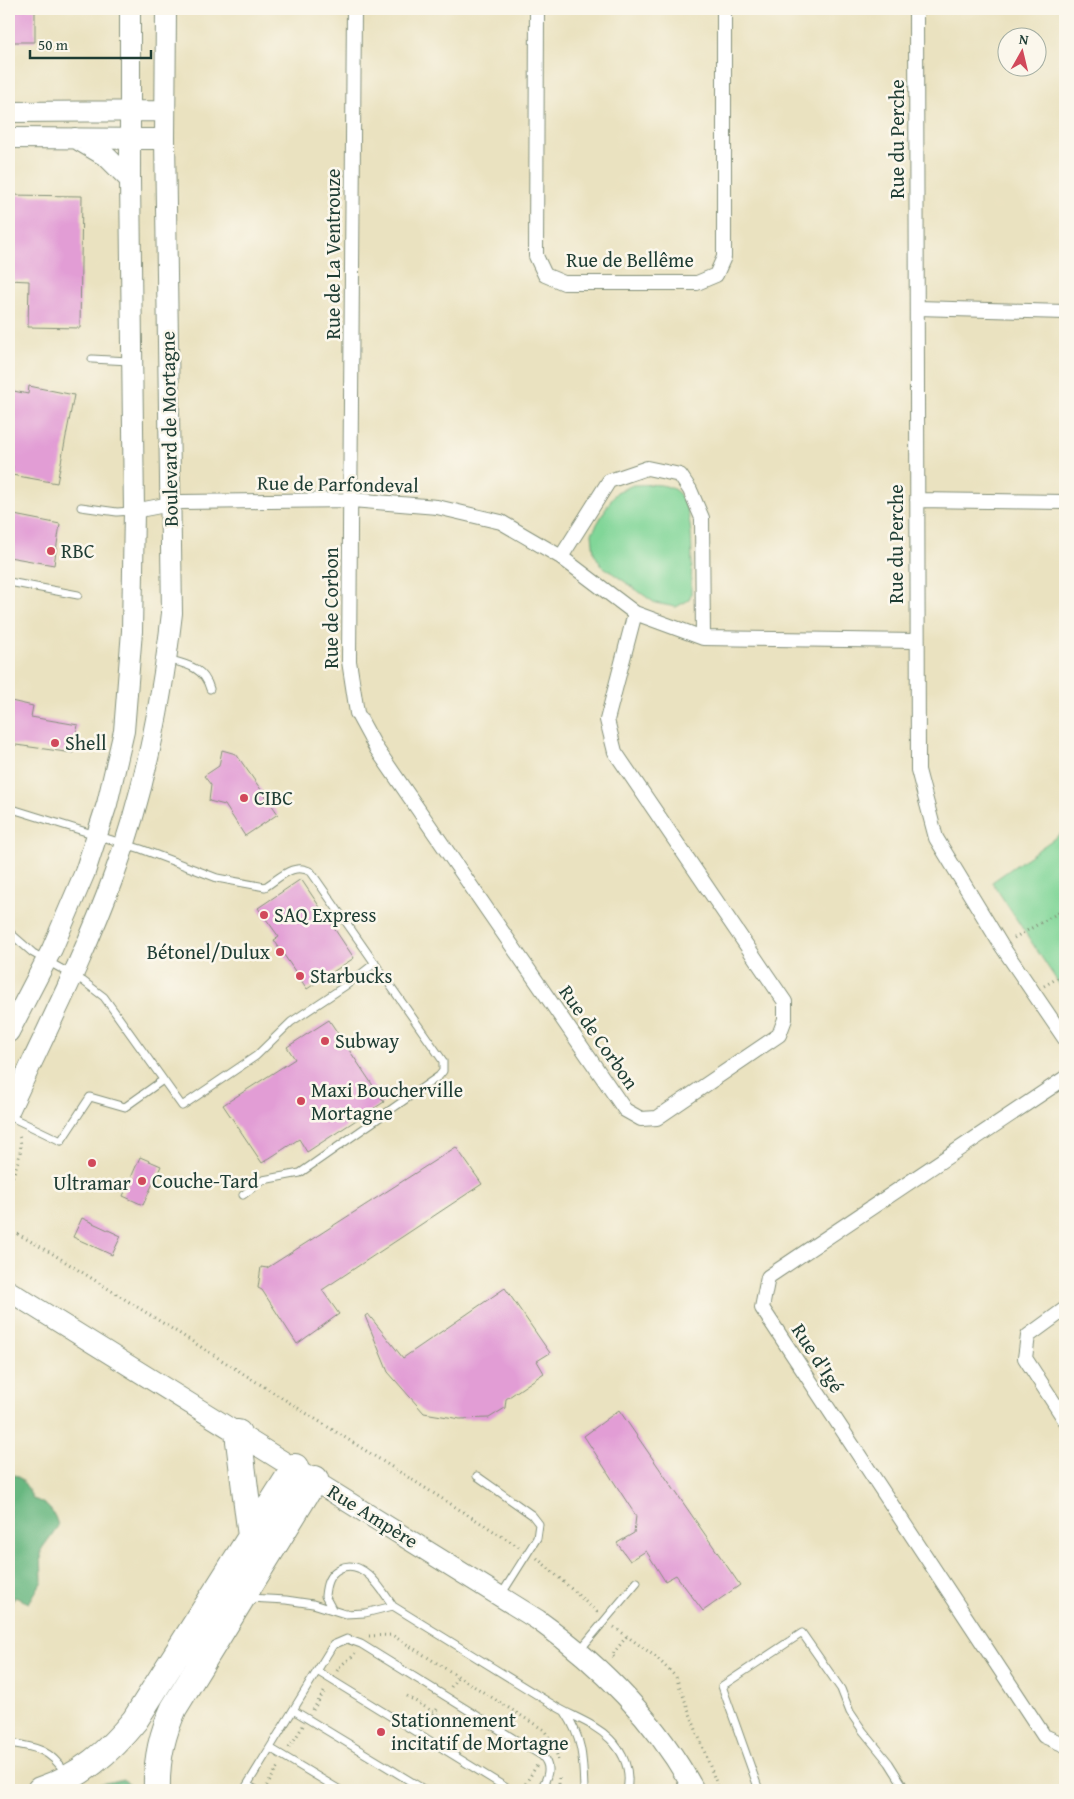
<svg xmlns="http://www.w3.org/2000/svg" width="1074" height="1799" font-family="'Gentium Book Plus',serif">
	<style>
		.green { fill: #81d698; stroke: #508a66 }
		.forest { fill: #68b780; stroke: #447a5a }
		.building { fill: #e29dd5 }
		.lines { fill: none; stroke-linecap: round; stroke-linejoin: round }
		.lane-casing { stroke: #84907a; stroke-width: 9 }
		.street-casing { stroke: #84907a; stroke-width: 16 }
		.secondary-casing { stroke: #84907a; stroke-width: 22 }
		.highway-casing { stroke: #84907a; stroke-width: 28 }
		.path { stroke: #84907a; stroke-width: 3; stroke-dasharray: 1 4; stroke-linecap: butt }
		.lane { stroke: #fff; stroke-width: 7 }
		.street { stroke: #fff; stroke-width: 14 }
		.secondary { stroke: #fff; stroke-width: 20 }
		.highway { stroke: #fff; stroke-width: 26 }
		.poi-dot { fill: #d1495b; stroke: #fbf7ec; stroke-width: 2 }
		.labels { text-anchor: middle; stroke-width: 5; stroke-linejoin: round; paint-order: stroke }
		.street-label { font-size: 20px; fill: #1f3d34; stroke: #fbf7ec }
		.poi-label { font-size: 20px; fill: #1f3d34; stroke: #fbf7ec; text-anchor: start }
	</style>
	<rect width="100%" height="100%" fill="#fbf7ec"/>
	<filter id="ink" filterUnits="userSpaceOnUse"><feTurbulence type="fractalNoise" baseFrequency=".02" numOctaves="2"/><feDisplacementMap in="SourceGraphic" scale="10" xChannelSelector="R" yChannelSelector="G"/><feConvolveMatrix kernelMatrix="1 2 1 2 8 2 1 2 1" color-interpolation-filters="sRGB"/></filter>
	<filter id="wash" filterUnits="userSpaceOnUse"><feTurbulence type="fractalNoise" baseFrequency=".0096" numOctaves="4" result="noise"/><feDisplacementMap in="SourceGraphic" scale="20" xChannelSelector="R" yChannelSelector="G"/><feGaussianBlur stdDeviation="1.12" result="paint"/><feColorMatrix in="noise" values="0 0 0 0 0 0 0 0 0 0 0 0 0 0 0 0 0 1.4 0 .05"/><feComposite in="paint" operator="in"/></filter>
	<g filter="url(#wash)">
		<rect width="100%" height="100%" fill="#eae2c0"/>
		<path class="green" d="M633 485C646 485 663 482 675 490 697 505 691 569 691 594L689 600 676 607 655 603 601 565 594 553 592 533 612 498 617 492Z
			M1065 831V993L992 882Z"/>
		<path class="forest" d="M9 1474C22 1474 28 1489 33 1499 47 1503 55 1512 58 1526L41 1550 42 1581 29 1603 15 1597 9 1606Z
			M124 1779 133 1790H91L100 1784Z"/>
		<g id="blocks">
			<path class="building" d="M9 9H35V42H9Z
				M9 195 82 196 80 328 28 327 29 281 9 280Z
				M29 386 74 395 57 483 12 475 13 466 9 465V390L28 394Z
				M9 514 60 524 54 565 9 557Z
				M11 701 33 706 31 717 78 725 73 753 9 744Z
				M222 750 236 754 278 814 245 836 225 805 209 801 211 785 204 776 219 766Z
				M301 879 354 958 307 989 274 940 279 937 258 908Z
				M329 1020 384 1102 307 1152 299 1139 262 1163 223 1105 295 1059 287 1047Z
				M456 1147 482 1184 322 1290 339 1314 297 1344 262 1290 258 1288 261 1267 267 1268Z
				M140 1157 161 1166 143 1205 123 1196Z
				M82 1218 121 1236 112 1255 73 1237Z
				M505 1288 550 1353 537 1361 544 1373 506 1399 505 1408 489 1418 460 1419 424 1413 388 1372 365 1316 368 1314 403 1358Z
				M619 1410 740 1585 703 1611 676 1575 665 1581 646 1551 630 1561 617 1543 634 1533 636 1516 584 1436Z"/>
		</g>
	</g>
	<g filter="url(#ink)">
		<use href="#blocks" fill-opacity="0" stroke="#84907a" stroke-width="1"/>
		<g class="lines">
			<g class="lane-casing">
				<path id="lane" d="M92 359 129 361
					M81 507 117 512 131 511
					M9 582 78 595
					M167 659C186 664 204 667 210 689
					M9 808 141 849 217 878 265 887C281 877 294 862 311 872L443 1061V1071L439 1076 300 1173 263 1180 243 1195
					M9 932 33 953 83 981 104 997 182 1106 256 1056 291 1022 348 984 375 963
					M9 1116 61 1141 90 1097 125 1107 163 1080
					M477 1476 532 1515 539 1524 537 1538 501 1595
					M249 1598 286 1600 313 1604 345 1614 365 1613 393 1606
					M332 1609 325 1596C326 1585 328 1575 339 1569 362 1556 382 1590 393 1606 447 1639 501 1673 555 1706 573 1717 594 1723 610 1739 624 1753 631 1771 627 1790
					M579 1651 637 1582
					M317 1671 510 1790
					M293 1710 425 1790
					M565 1712C583 1739 583 1759 584 1790
					M9 1743C36 1747 50 1749 66 1774
					M270 1748 340 1790
					M247 1785 256 1790
					M244 1790 333 1645 347 1639 361 1644 542 1756C553 1767 547 1779 540 1790
					M759 1790 722 1686 802 1633 841 1689 850 1712 863 1731 889 1763 906 1790"/>
			</g>
			<g class="street-casing">
				<path id="street" d="M354 9 349 661 357 713 376 748 625 1110 641 1119 657 1118 779 1035 785 1019V1002L615 752 607 720 635 613
					M537 9 536 256 545 275 564 283H697L716 275 724 257V9
					M916 9 918 770 936 838 1001 945 1065 1039
					M917 308 1065 312
					M917 500 1065 502
					M134 511 181 502 352 500 437 507 501 522 561 557 635 613 703 638 916 641
					M561 557 609 481 647 468 680 475 690 490 702 518 703 638
					M1065 1078 768 1277 762 1308 1044 1736 1065 1745
					M1065 1309 1028 1336 1025 1358 1065 1420"/>
			</g>
			<g class="secondary-casing">
				<path id="secondary" d="M9 112 165 111
					M9 138 165 139
					M75 138 107 157 130 180
					M9 1032 52 949 85 872 107 804 124 731 132 631 134 511 130 180V9
					M9 1111C45 1033 85 956 114 875 145 791 162 701 172 613L165 139 166 9
					M9 1291 538 1620C602 1666 656 1720 694 1790"/>
			</g>
			<g class="highway-casing">
				<path id="highway" d="M238 1433 251 1536
					M40 1790C80 1777 109 1752 135 1720L295 1467
					M157 1790C156 1761 162 1734 174 1708L315 1479"/>
			</g>
			<path class="path" d="M1014 938 1065 909
				M1044 986 1065 974
				M9 1186C14 1172 26 1147 18 1134
				M9 1229 53 1254 519 1547
				M537 1558 598 1613
				M614 1627 656 1657 676 1677 719 1790
				M369 1636 392 1635 544 1730 555 1746 558 1760
				M614 1657 612 1655 627 1636
				M337 1671C344 1660 350 1661 355 1653
				M451 1687 458 1676
				M407 1696 455 1725
				M313 1710 326 1689
				M426 1727 439 1706
				M289 1748 303 1726
				M559 1778V1790
				M267 1786 279 1765
				M523 1788 537 1765"/>
			<use href="#lane" class="lane"/>
			<use href="#street" class="street"/>
			<use href="#secondary" class="secondary"/>
			<use href="#highway" class="highway"/>
		</g>
	</g>
	<g class="poi-dot">
		<circle cx="51" cy="551" r="5"/>
		<circle cx="55" cy="743" r="5"/>
		<circle cx="244" cy="798" r="5"/>
		<circle cx="264" cy="915" r="5"/>
		<circle cx="280" cy="952" r="5"/>
		<circle cx="300" cy="976" r="5"/>
		<circle cx="325" cy="1041" r="5"/>
		<circle cx="301" cy="1101" r="5"/>
		<circle cx="92" cy="1163" r="5"/>
		<circle cx="142" cy="1181" r="5"/>
		<circle cx="381" cy="1732" r="5"/>
	</g>
	<g class="labels">
		<g class="street-label">
			<text transform="translate(897 139) rotate(-90)" y="7">Rue du Perche</text>
			<text transform="translate(333 254) rotate(-90)" y="7">Rue de La Ventrouze</text>
			<text x="630" y="267">Rue de Bellême</text>
			<text transform="translate(169 429) rotate(-91)" y="7">Boulevard de Mortagne</text>
			<text transform="translate(338 484) rotate(1)" y="7">Rue de Parfondeval</text>
			<text transform="translate(896 544) rotate(-90)" y="7">Rue du Perche</text>
			<text transform="translate(331 608) rotate(-90)" y="7">Rue de Corbon</text>
			<text transform="translate(599 1037) rotate(55)" y="7">Rue de Corbon</text>
			<text transform="translate(818 1358) rotate(57)" y="7">Rue d'Igé</text>
			<text transform="translate(373 1516) rotate(32)" y="7">Rue Ampère</text>
		</g>
		<g class="poi-label">
			<text x="61" y="558">RBC</text>
			<text x="65" y="750">Shell</text>
			<text x="254" y="805">CIBC</text>
			<text x="274" y="922">SAQ Express</text>
			<text x="270" y="959" text-anchor="end">Bétonel/Dulux</text>
			<text x="310" y="983">Starbucks</text>
			<text x="335" y="1048">Subway</text>
			<text x="311" y="1097">Maxi Boucherville<tspan x="311" dy="23">Mortagne</tspan></text>
			<text x="152" y="1188">Couche-Tard</text>
			<text x="92" y="1190" text-anchor="middle">Ultramar</text>
			<text x="391" y="1727">Stationnement<tspan x="391" dy="23">incitatif de Mortagne</tspan></text>
		</g>
	</g>
	<rect width="1074" height="1799" fill="none" stroke="#fbf7ec" stroke-width="30"/>
	<g transform="translate(1022 52) rotate(8)"><circle r="24" fill="#fbf7ec" stroke="#a3ada2"/>
	<path d="M0-4L9 19L0 12L-9 19Z" fill="#d1495b"/>
	<text y="-8" font-size="14" font-weight="bold" text-anchor="middle" fill="#1f3d34">N</text>
	</g>
	<path d="M30 50v8h121v-8" fill="none" stroke="#1f3d34" stroke-width="2.5"/>
	<text x="38" y="50" font-size="15" fill="#1f3d34" stroke="#fbf7ec" stroke-width="4" paint-order="stroke">50 m</text>
</svg>
